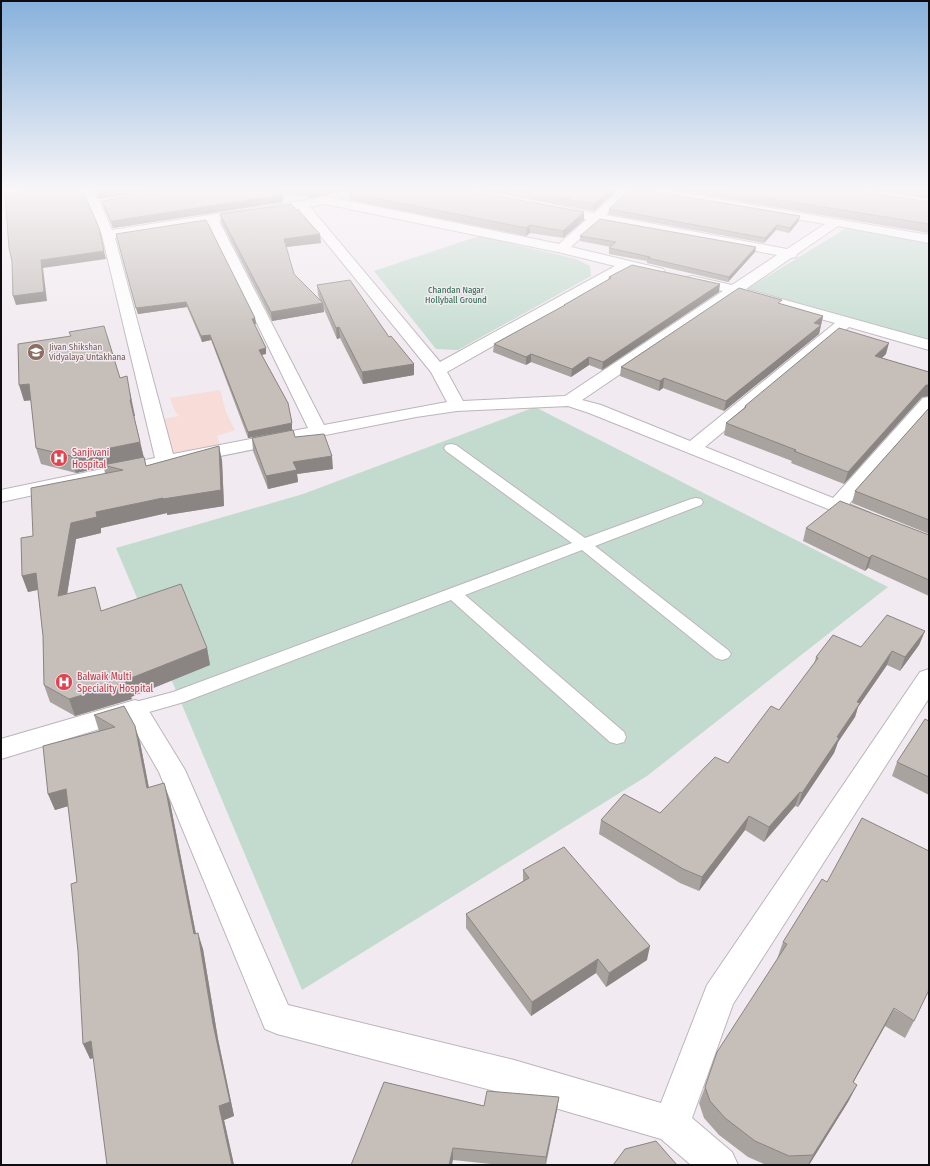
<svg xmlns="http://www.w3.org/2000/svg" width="930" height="1166" font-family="'Fira Sans Condensed',sans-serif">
<rect width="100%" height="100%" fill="#f1eaf0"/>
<path fill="#f7dcd8" d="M220,390L226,412L235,430L217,436L220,445L171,454L164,419L179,416L175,411L170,398Z"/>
<path fill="#c3dbcf" d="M848,227L929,242V341L747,289Z
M479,236L576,259L590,266L591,276L458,350L436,349L374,271Z
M535,407L888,587L647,776L302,990L116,548L303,494Z"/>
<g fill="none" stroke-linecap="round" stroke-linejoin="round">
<defs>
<path id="service" d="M451,444L456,445L585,538L691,499L696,498L701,499L703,502L701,505L595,546L728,650L731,654L728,658L722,660L716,658L582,550L465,595L624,732L626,737L624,742L617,744L610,742L451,600L184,702L135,716L128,714L126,709L128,704L173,692L572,543L446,451L444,448L446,445Z"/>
<path id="minor" d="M79,189H91L101,205L112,230L302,201L325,196L559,244L587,219L550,212L548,209L550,206L554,205L594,213L620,189H633L606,215L787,249L825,224L639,192L635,191L633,189H659L929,235V243L838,226L797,254L796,257L791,258L746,289L929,340V350L849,327L705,447L833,498L923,398L929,397V413L849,504L870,513L873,517L870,521L863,523L589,413L568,406L457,411L416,417L165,467L1,502V490L155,458L102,235L89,205ZM325,204L562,253L615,266L440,362L310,207ZM299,209L431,372L447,402L324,425L219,221ZM599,221L777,255L732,285L692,276L687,277L685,280L687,283L723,291L565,396L463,401L447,372L629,269L658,276L663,275L665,272L663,269L571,247ZM208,223L308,428L173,454L115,238ZM737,295L835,323L690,441L601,405L582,400Z
M929,669V698L733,1004L692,1118L732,1152L738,1165H691L661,1139L514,1096L277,1034L265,1029L159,772L129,720L1,759V739L135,700L144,703L185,770L288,1005L514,1060L661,1103L707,985L920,672Z"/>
</defs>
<use href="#service" stroke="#bcb5bb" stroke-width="2"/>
<use href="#minor" stroke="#bcb5bb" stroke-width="2"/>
<use href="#service" fill="#fff" fill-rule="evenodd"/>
<use href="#minor" fill="#fff" fill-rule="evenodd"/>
</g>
<path fill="#a9a39f" d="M93,189H162L99,199Z
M173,189H357L310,198L280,192L283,202L113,228L104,208L102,201Z
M471,189H618L594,211Z
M667,189H848L929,202V233Z
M860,189H929V199Z
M350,193L584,212V220L563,238L530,233L526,236L350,200Z
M609,209L799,221L789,233L776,230L764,243L608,214Z
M220,214L321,243L286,247L294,274L320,300L318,295L317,285L389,337L414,364V375L363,384L340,338L337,339L323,307L324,312L272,321L221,222Z
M116,234L255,318L256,324H254L266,354L262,355L292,430L248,438L211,340L202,342L187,307L138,314Z
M580,236L756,247L755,252L728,282L647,263V261L609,254V248L611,247L580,241Z
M609,277L719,292L602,370L589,365L571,377L531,362L526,365L493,352L494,344L564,306V305L608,280Z
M781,304L823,316L819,334L724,411L663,388L659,391L620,376L621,367Z
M886,354L881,358L929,372V396L922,397L844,484L791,463L792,461L724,435L726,423L744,408L745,406Z
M120,378L135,416H134L146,466L219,446L222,461L224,506L167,515V513L101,528V533L76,539L67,594L101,611L207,648L210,665L131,697L132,699L75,716L50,702L44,685L43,636L38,590L28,592L22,576L33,536L105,474L104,467L76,473L41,464L36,448L31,400L24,401Z
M929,408V534L852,503L855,491Z
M295,437L333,469L297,474L298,482L268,489L253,451L252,438Z
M806,528L929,535V596L868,568L865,571L803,541Z
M925,631L919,645L900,671L887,665L858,707L855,717L838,742L834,753L798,807L795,806L764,842L745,830L699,891L680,883L599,834L601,820L660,813L728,763L779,710L814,664L816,657L861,647Z
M94,715L140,742L149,788L170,802L196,934L203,949L218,1039L234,1116L224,1120L234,1165H107L94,1058L90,1059L77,882L68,806L55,810L48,794L99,731Z
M929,721V795L892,776L897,762Z
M523,870L647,960L606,987L596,973L531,1016L466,928V914L523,881Z
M783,942L914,1021L905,1038L885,1026L853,1083L857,1085L848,1102L809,1165H766L748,1157L719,1135L704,1118L699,1103L705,1087L777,959Z
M384,1082L484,1106L559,1097L557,1110L546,1165H500L453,1160Z"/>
<path fill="#8a8582" d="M116,189H162L99,199L97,192Z
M318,189H357L310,198L309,191Z
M611,189H618L594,211V204Z
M283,195V202L113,228L111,221Z
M584,212V220L563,238V231Z
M800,216L799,221L789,233L790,228Z
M530,225V233L526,236V228Z
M777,225L776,230L764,243L765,238Z
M320,234L321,243L285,247L284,239Z
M756,247L755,252L728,282L729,277Z
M104,251L106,259L43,268L47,301L16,305L13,296L41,260Z
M720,284L719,292L602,370L603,362Z
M186,302L187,307L138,314L136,308Z
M323,303L324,312L272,321L271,312Z
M823,316L819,334L724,411L726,401Z
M255,318L256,324L253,325L252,319Z
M339,327L340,338L337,339L336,328Z
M210,335L211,340L202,342L201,336Z
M889,343L886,354L872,368L875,356Z
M266,348V354L259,355V350Z
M531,354V362L526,365V357Z
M589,357V365L571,377L572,369Z
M414,364V375L363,384L362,372Z
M664,378L663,388L659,391L660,381Z
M29,384L34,400L24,401L19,385Z
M926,385H929V396L922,397L844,484L848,472Z
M130,392L135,416H134L130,400Z
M292,423V430L248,438V432Z
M140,442L144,459L103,465L104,467L76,473L71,456Z
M219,446L222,461L224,506L167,515V513L101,528V533L76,539L64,613L58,596L71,523L96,512Z
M332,456L333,469L297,474L298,482L268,489L266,476L293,462Z
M872,555L868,568L865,571L869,558Z
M36,573L41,589L28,592L22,576Z
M925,631L919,645L900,671L905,657Z
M207,648L210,665L131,697L132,699L75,716L69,699L126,680Z
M892,651L887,665L858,707L855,717L838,742L834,753L798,807L802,793L837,737L857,702Z
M135,726L140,742L152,804L147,788Z
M165,786L170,802L199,950L194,934Z
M66,789L72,805L55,810L48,794Z
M800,792L795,806L764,842L769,827Z
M749,816L745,830L699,891L702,877Z
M198,933L203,949L218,1039L234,1116L224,1120L234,1165H232L219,1106L213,1024Z
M650,946L647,960L606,987L609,973Z
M598,959L596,973L531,1016L532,1002Z
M894,1008L885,1026L844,1099L853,1082Z
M91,1041L98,1056L90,1059L83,1044Z
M857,1085L848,1102L809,1165H808L813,1155Z
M559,1097L557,1110L545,1165L546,1157Z
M453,1148V1160L452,1165H449Z"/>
<path fill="#c5beb9" stroke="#8a8582" d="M21,189H80L86,198L99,228L104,251L41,260L44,292L13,296L12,261L9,248L5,195L23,193Z
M95,189H116L97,192Z
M173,189H277L283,195L111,221L102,201Z
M300,189H318L309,191Z
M367,189H459L584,212L563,231L530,225L526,228L350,193Z
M511,189H611L594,204Z
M631,189H640L800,216L790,228L777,225L765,238L609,209Z
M712,189H848L929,202V224Z
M910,189H929V192Z
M291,204L320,234L284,239L294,274L323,303L271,312L220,214Z
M600,219L756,247L729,277L648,258L650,257L609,248L616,242L580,236Z
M206,220L255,318L252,319L266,348L259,350L288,403L292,423L248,432L210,335L201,336L186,302L136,308L116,234Z
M632,265L720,284L603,362L589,357L572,369L531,354L526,357L494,344L565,305H564L611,278L609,277Z
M350,280L389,337L391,336L414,364L362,372L339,327L336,328L317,285Z
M739,288L782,300L778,303L823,316L814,323L821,325L726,401L664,378L660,381L621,367Z
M104,326L120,378L127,376L131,400H130L140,442L71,456L36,448L29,384L19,385L18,344L71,336L69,332Z
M839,328L889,343L875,356L929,372V385H926L848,472L794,451L796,450L726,423L746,407L745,406Z
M929,408V520L855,491Z
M293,430L295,437L324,434L332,456L293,462L297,470L266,476L252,438Z
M219,446L221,490L163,499V498L96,512L97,517L71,523L58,596L95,587L101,611L181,584L207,648L126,680L127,682L69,699L44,685L43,636L36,573L22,576L21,538L33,536L31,488L123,470L103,465L144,457L146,466Z
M840,501L929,535V580L872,555L869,558L806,528Z
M887,615L925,631L905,657L892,651L857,702L860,703L837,737L839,738L802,793L800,792L769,827L749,816L702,877L683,869L601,820L624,794L660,813L715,757L728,763L771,706L779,710L818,658L816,657L833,635L861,647Z
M124,706L135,726L147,788L164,783L165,786L194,934L198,933L213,1024L230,1102L219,1106L232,1165H107L91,1041L83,1044L78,951L71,884L77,882L66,789L48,794L43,746L115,727L94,715Z
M925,719L929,721V777L897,762Z
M862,818L929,851V990L914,1021L894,1008L853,1082L857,1085L813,1155L789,1156L755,1141L725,1118L710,1101L705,1087L717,1052L787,944L783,942L822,879L827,882Z
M564,847L650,946L609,973L598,959L532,1002L466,914L529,878L523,870Z
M384,1082L484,1106L487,1091L559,1097L546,1157L453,1148L449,1165H351Z
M656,1141L677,1165H613L625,1149Z"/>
<linearGradient id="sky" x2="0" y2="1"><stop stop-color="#87b1db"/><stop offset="0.54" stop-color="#f9f6f8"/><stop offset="1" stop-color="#f9f6f8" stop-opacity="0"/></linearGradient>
<rect width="930" height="352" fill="url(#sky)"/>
<defs>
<symbol id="school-disc" viewBox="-11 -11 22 22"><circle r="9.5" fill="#8d6e63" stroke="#f1eaf0"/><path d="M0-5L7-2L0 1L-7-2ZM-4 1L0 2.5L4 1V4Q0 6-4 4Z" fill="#fff"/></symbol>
<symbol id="hospital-disc" viewBox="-11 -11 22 22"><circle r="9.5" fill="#e0444e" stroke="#f1eaf0"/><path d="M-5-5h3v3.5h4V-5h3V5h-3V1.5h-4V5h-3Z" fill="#fff"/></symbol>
</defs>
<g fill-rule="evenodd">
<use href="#school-disc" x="26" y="342" width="20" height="20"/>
<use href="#hospital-disc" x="49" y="448" width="20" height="20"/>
<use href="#hospital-disc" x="54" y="672" width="20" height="20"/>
</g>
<g text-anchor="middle" stroke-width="3" stroke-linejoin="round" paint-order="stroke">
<g font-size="9" fill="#28654b" stroke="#f1eaf0">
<text x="456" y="293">Chandan Nagar<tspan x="456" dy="10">Hollyball Ground</tspan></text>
</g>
<g font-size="9" fill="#785e54" stroke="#f1eaf0" text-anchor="start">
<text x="49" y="350">Jivan Shikshan<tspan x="49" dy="10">Vidyalaya Untakhana</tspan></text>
</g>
<g font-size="10" fill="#be3a42" stroke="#f1eaf0" text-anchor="start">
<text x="72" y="456">Sanjivani<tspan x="72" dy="12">Hospital</tspan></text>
<text x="77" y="680">Balwaik Multi<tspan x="77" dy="12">Speciality Hospital</tspan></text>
</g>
</g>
<rect width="930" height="1166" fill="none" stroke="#0e0c0e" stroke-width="4"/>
</svg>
